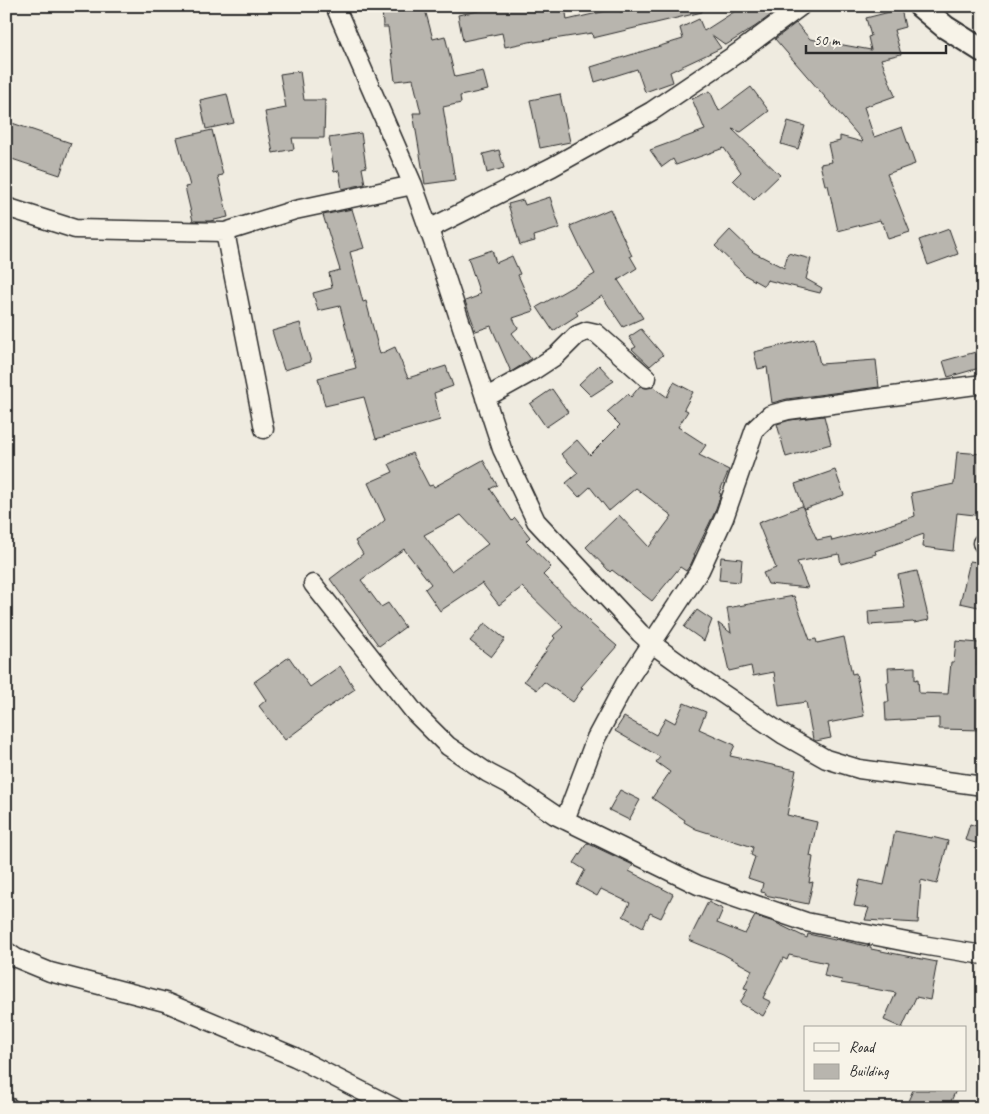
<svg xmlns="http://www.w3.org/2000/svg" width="989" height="1114" font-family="Caveat,sans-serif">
<rect width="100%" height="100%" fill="#efebe0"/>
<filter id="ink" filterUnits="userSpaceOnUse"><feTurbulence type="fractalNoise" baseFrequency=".02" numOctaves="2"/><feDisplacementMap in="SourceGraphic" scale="10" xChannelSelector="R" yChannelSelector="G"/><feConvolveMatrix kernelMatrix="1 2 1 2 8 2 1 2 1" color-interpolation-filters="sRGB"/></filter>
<g filter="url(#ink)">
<path fill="#b8b5ae" stroke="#2b2b2b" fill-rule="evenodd" d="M382,6H424L433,39L445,36L455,77L483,71L488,90L460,96L461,103L443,107L455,180L425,184L413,113H421L413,79L395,81L388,27H383Z
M503,6H565L567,20L619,8L620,12L639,6H702V12L593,38L592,33L534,42V41L505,47L502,33L463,41L458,15Z
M743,6H783L756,26L726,45L712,35L721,48L670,72L673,82L645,92L637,69L595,82L591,67L683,39L680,28L699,19L704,31Z
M901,9L905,27L894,30L901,54L881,59L895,96L864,107L874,137L902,127L915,164L887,174L910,232L888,239L883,223H881L880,220L838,231L828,185H825L820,164L832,162L828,144L840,141V136L862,142L863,141L775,39L796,23L810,39L871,50L868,37L871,36L866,18Z
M300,71L304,100H325L324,138H292L294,149L273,153L265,112L286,108L280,74Z
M751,87L769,111L741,132L732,129L780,175L754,200L733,180L741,172L724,148L676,165L673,159L662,167L650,150L705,130L692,99L710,91L719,111Z
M227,94L234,123L206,129L200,100Z
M560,94L570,142L540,148L530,100Z
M788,121L805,126L798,149L781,144Z
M12,123L71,143L60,175L6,157V137Z
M212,130L223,175L218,176L228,217L210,221H193L185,187L190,186L177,138Z
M361,133L366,167L362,168L365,184L342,189L339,171L334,172L329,138Z
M499,150L504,168L487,173L483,154Z
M550,197L560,228L534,236L535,241L520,245L508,204L523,200L525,205Z
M352,209L364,248L350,252L363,302L366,301L380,354L395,347L408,378L446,366L453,386L434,393L440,420L376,439L364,397L325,406L318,378L356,368L340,306L318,311L313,293L332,288L329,273L340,270L323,215Z
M610,209L632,256H630L637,268L618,280L643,318L623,327L602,296L576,312L578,315L553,331L537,307L595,274L579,245L570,226Z
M949,229L958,254L928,265L919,240Z
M730,230L753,252L784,268L788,253L811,259L806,279L822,288L820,293L767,280L764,286L743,274V273L715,246Z
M492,250L496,263L512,256L520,274L518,275L534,311L513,318L518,328L512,333L531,359L511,372L491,326L476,331L465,301L478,296L477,295L480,294L468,258Z
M300,323L311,362L284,370L272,331Z
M641,329L663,355L650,366L632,349L636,347L629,337Z
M814,338L820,364L876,360L879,387L787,399L772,403L767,367L758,369L754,352Z
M983,350V367L948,377L943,361Z
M599,365L614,381L591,396L579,384Z
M674,382L693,392L684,409L688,411L678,427L706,445L699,455L729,470L719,493L721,494L714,514L694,555H695L691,564L686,571L680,567L652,601L612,570L610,572L586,547L619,515L649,547L672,516L636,488L609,511L590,487L579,497L566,483L578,473L561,454L577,440L590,455L620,425L607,412L628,394L631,397L640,386L645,388L653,387L667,397Z
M552,389L568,412L546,427L530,404Z
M824,416L831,444L786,457L777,424L790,420Z
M957,452L983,454V516L957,513L953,551L923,547L924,534L875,551L876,554L841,564L839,554L797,562L808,588L768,584L763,573L776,568L758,523L802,506L817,540L831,537L832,541L880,528L915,516L911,493L954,484Z
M412,453L429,486L433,485L434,487L483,460L497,485L490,489L512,521L515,518L530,537L526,541L551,567L543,575L591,622L590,623L617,646L581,687L583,688L573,702L544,682L537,690L524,681L547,650L546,649L555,638L553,636L563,627L522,587L499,605L482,583L440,611L425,589L431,584L404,549L361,580L381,607L388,603L405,627L379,646L330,579L363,554L355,541L376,528L385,520L368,483L393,472L389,464ZM461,515L488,544L451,571L424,535Z
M835,470L844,495L804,509L795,484Z
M721,557L742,559L740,582L719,580Z
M970,561L983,563V608L960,603Z
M917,571L929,620L914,623L913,622L869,625L868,611L905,608L898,575Z
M794,596L810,640L816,639L817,643L844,637L852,674L856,673L864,716L828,723L831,738L816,741L813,739L806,702L779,706L774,672L753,676L751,666L729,671L718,623L731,633L727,608Z
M697,610L712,620L704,641L684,627Z
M485,623L505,639L491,657L470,641Z
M956,641L979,643L977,665L983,666V730L939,729V718L886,721L885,702H889L887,682H889L888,668L915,667V680L918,679L919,693L948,694L951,662H954Z
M289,657L310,687L340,666L355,689L311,719L312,720L285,740L259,706L266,700L254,682Z
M684,703L706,712L699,729L735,745L730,756L796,770L787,815L817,822L810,856L813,857L809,883L813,882L808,904L765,895L766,893L761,892L763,883L748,878L755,857L751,855L753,847L696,829L684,822L685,820L652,798L670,772L656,762L660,757L615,731L624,717L656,735L666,718L675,723Z
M620,790L640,800L629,820L609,810Z
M970,824L983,828V845L965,840Z
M895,831L932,838V837L948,841L937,884L921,880L918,923L865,920L869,908L854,906L860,880L884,885Z
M587,843L633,865L629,871L673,894L661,918L650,913L643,927L623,916L630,903L601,889L597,896L577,885L585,870L574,863Z
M708,902L723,909L717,923L745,934L755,916L774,922L807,938L808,934L835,940L836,939L871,947V949L937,962L930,1000L916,997L902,1028L884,1020L896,993L841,983L842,980L824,976L827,963L789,955L787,960L783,958L763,998L771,1002L763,1016L740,1003L748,989L744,988L752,970L723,954L689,940Z
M913,1090H956L948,1108H905Z"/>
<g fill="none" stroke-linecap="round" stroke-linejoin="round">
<defs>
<path id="minor" d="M335,6L413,185L445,275L502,449L536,521L640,633L651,643L698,677L784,735L826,759L859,769L983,786
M6,207L75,229L225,232
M429,229L552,167L652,111L739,52L801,6
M485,398L528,374L557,355L577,335L587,331L596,333L647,378
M264,429L225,232L295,210L413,185
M982,543L983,544
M313,584L415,713L448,746L488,773L509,784L555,815L698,885L806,922L922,945L983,955
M565,820L596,738L625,684L700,570L724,518L755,429L770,415L788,410L983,384
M6,951L16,958L50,972L165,1002L295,1057L395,1108
M6,1106L10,1108"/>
<path id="tertiary" d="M920,6L945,27L983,51"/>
</defs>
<use href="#minor" stroke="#2b2b2b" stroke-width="21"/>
<use href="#tertiary" stroke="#2b2b2b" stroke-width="26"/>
<use href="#minor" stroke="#f7f3e8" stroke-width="18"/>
<use href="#tertiary" stroke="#f7f3e8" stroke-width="22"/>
</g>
</g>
<rect width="989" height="1114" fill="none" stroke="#f7f3e8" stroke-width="25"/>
<rect x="12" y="12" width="964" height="1089" fill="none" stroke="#2b2b2b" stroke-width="2" filter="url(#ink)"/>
<rect x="804" y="1026" width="162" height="65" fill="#f7f3e8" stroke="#a5a39c"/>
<rect x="814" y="1043" width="25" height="8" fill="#f7f3e8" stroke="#a5a39c"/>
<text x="849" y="1052" font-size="15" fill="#2b2b2b">Road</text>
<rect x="814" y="1064" width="25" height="15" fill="#b8b5ae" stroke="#a5a39c"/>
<text x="849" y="1076" font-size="15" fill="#2b2b2b">Building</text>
<path d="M806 45v8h140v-8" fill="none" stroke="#2b2b2b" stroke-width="2.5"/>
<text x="814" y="45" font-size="15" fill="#2b2b2b" stroke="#f7f3e8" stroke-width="4" paint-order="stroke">50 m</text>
</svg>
